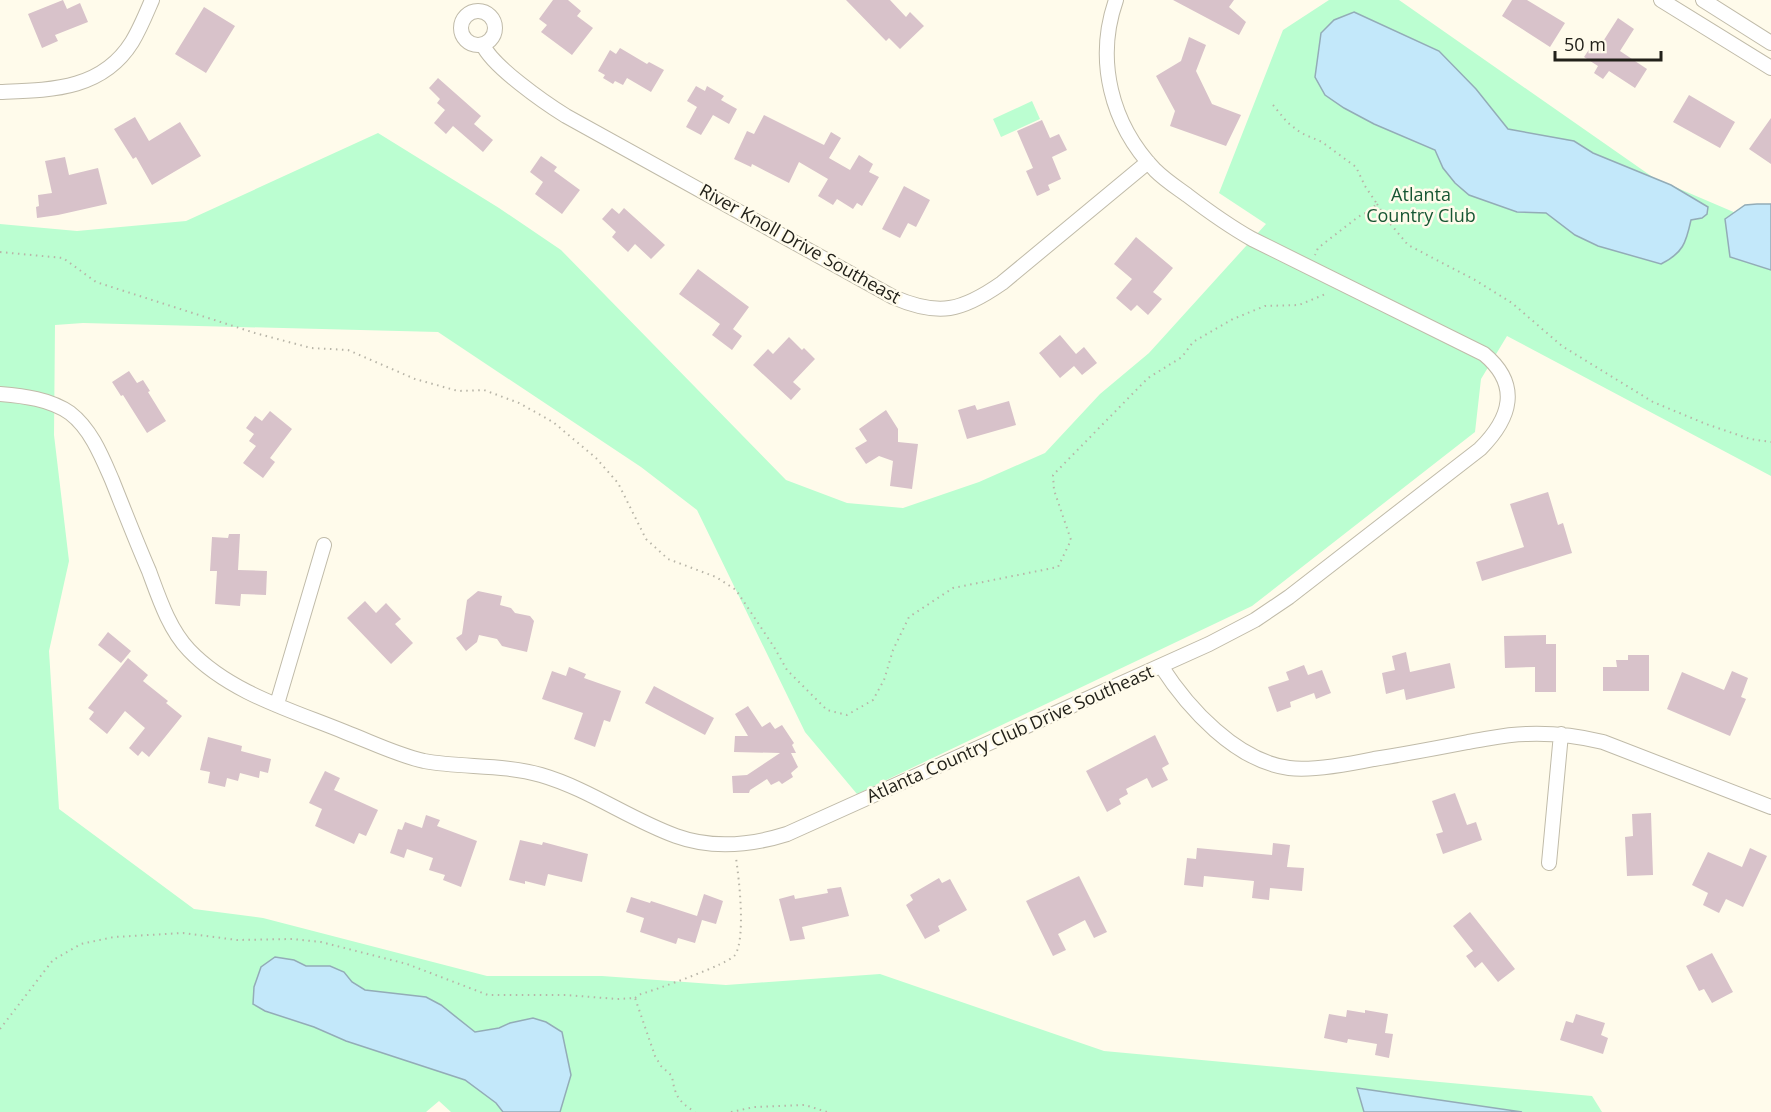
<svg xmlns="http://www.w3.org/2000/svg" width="1771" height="1112" font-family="'Open Sans',sans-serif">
<rect width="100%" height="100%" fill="#fffbeb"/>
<path fill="#bbfed1" d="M1329,0H1399L1654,178L1771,228V476L1507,336L1481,379L1475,432L1252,606L857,794L805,732L697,510L641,467L438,332L83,323L55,325L54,435L69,561L49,651L59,809L194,909L263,918L487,976H602L726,985L880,974L1104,1051L1592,1096L1602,1112H451L439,1101L426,1112H0V224L77,231L186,221L378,133L499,208L561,250L786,480L847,503L903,508L979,482L1045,453L1100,394L1149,353L1266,224L1219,193L1283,30Z
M1032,101L1040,119L1001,137L993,119Z"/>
<path fill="#c3e8fa" stroke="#93acb7" stroke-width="1.5" d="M1354,12L1439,51L1476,89L1508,129L1574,141L1593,153L1671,185L1708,207L1707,214L1702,218L1691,220C1686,243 1683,253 1661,264L1598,246L1575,235L1546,213L1517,212L1469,195L1455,183L1443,168L1435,150L1374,124L1344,108L1325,95L1315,77L1321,33L1334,20Z
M1757,204H1771V270L1730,257L1725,219L1745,205Z
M275,957L294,960L306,966H330L344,972L352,982L365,990L426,997L441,1005L475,1032L499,1028L510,1023L533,1018L546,1022L562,1032L571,1075L560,1112H503L496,1103L465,1080L346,1041L314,1027L265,1011L253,1004L254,987L261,967Z
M1357,1088L1522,1112H1364Z"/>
<path fill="#d8c2ca" d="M63,0L67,9L80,3L88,22L55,35L58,41L42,48L28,14Z
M553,0H568L581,11L577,16L593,28L572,55L541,32L547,25L539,19Z
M846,0H890L906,17L910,12L924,26L900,49L889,38L886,41Z
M1173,0H1234L1229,7L1246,22L1239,35Z
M1512,0H1527L1565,23L1550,47L1502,16Z
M204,7L235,26L206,73L175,54Z
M1618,18L1634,29L1620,51L1647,69L1635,88L1609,71L1603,79L1594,73L1598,66L1584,57L1596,39L1602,43Z
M1189,37L1206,45L1196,71L1212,104L1241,115L1226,146L1170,126L1175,111L1156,76L1181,61Z
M620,48L647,64L649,62L664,70L651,92L627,78L623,85L615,81L613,84L603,78L605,75L598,71L610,50L616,54Z
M438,78L481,116L474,124L493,140L483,152L453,126L446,134L434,123L445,110L437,103L440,99L429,88Z
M696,86L705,91L707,86L724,96L721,100L737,109L729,124L713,115L701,135L686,127L697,107L687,101Z
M1689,95L1735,122L1720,148L1673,122Z
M764,115L824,145L831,132L841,138L829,158L850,170L859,155L873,164L869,172L879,177L862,206L857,203L853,209L837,199L833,205L818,196L828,179L799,162L789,183L752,164L751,167L734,159L747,131L754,134Z
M135,117L149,141L180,122L201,156L152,185L136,157L133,159L114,129Z
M1771,118V164L1749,149Z
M1042,120L1050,138L1059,134L1067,150L1052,157L1061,179L1048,185L1050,190L1037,196L1026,171L1033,168L1017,131Z
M541,156L557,167L554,171L580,190L562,214L535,194L543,182L530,172Z
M65,157L69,175L98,168L107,204L58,215L37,218L36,207L39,206L38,195L52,193L45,161Z
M904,186L930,200L916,227L908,223L900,238L882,229Z
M612,208L619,214L624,208L665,245L651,259L635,244L628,252L612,237L616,232L602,219Z
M1136,237L1173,268L1153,292L1162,299L1148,315L1137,305L1131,311L1116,298L1132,279L1114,264Z
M698,269L749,307L733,329L742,336L732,350L712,335L720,324L679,294Z
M1060,335L1076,354L1084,347L1097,363L1082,375L1074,366L1060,378L1039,353Z
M789,337L802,350L804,348L815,359L793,382L801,389L791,400L753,365L768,349L773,354Z
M129,371L137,383L143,380L150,391L148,392L166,421L147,433L123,395L121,396L112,382Z
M1009,401L1016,425L967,439L958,410L975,405L977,410Z
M886,410L898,429V442L918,444L912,489L890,486L893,461L879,456L866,464L855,448L867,441L859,429Z
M270,411L292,429L270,458L275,462L263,478L243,463L256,446L249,441L254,434L246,428L255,416L262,421Z
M1548,492L1558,525L1563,523L1572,553L1482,581L1476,562L1524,547L1510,504Z
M229,534H240L238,570L267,571L266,595L241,594L240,606L215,604L217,571H210L212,537L228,538Z
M478,591L502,596L500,605L511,608L515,613L530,616L534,621L527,652L502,646L497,639L479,635L477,642L466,651L456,638L462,634L467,600Z
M365,601L376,613L386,603L401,619L395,624L413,643L391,664L347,618Z
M108,632L131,651L121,663L98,645Z
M1546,635V644H1556V692H1535V667L1505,668L1504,636Z
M1406,652L1410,672L1450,663L1455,688L1406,700L1404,689L1386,694L1382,673L1395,670L1392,656Z
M1628,655H1649V691H1603V667H1617L1616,660H1628Z
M128,658L148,675L143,681L168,701L166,703L182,716L149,757L142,751L138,756L129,748L145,728L125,711L107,734L89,719L94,712L88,708Z
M1304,665L1308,675L1322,670L1331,693L1316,699L1314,693L1290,702L1291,707L1277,712L1268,687L1289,680L1286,672Z
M569,667L586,674L584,678L621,691L610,722L604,720L595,747L574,739L583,713L542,699L552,671L566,676Z
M1732,671L1748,678L1741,697L1746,699L1730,736L1667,709L1682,672L1724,690Z
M654,686L714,718L705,735L645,703Z
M748,706L762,727L770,722L775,729L782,725L794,743L792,745L796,753H791L798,767L791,773L793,777L782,784L779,781L771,785L767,779L750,790L749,793H733L732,776L747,775L780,753L734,752L735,736H748L735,714Z
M1155,735L1169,764L1162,768L1168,780L1152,788L1147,778L1126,789L1128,794L1119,799L1121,804L1107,812L1086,771Z
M208,737L242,746L241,751L271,759L268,773L260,771L259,778L240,773L238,781L227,778L225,787L208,783L210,772L200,770Z
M325,771L340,778L334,790L378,810L366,836L359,833L354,844L315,826L322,809L309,803Z
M1455,793L1467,825L1476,822L1482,840L1443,854L1436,834L1443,832L1432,801Z
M1651,813L1653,875L1627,876L1625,837L1633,836L1632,814Z
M426,815L440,820L437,826L477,841L461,887L443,880L445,875L429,870L433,858L407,849L404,858L390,853L398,829L402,830L405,822L422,828Z
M520,840L542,845L543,842L588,854L582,882L548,874L545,886L525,881V884L509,880Z
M1273,843L1290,845L1287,867L1304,868L1302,891L1270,888L1269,900L1252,898L1254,881L1204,876L1203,887L1184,885L1187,858L1196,859L1197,848L1272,855Z
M1750,848L1767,856L1743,907L1726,899L1719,913L1703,905L1708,893L1692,885L1708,852L1742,867Z
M1079,876L1107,932L1094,938L1085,920L1058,934L1066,950L1053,956L1026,901Z
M939,878L942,883L950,879L967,910L938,926L940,931L925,939L906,905L913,900L910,895Z
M841,887L849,916L802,927L805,939L790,941L779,899L794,895L795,899L828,893L827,889Z
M704,894L723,901L716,924L702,920L695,943L678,938L676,944L640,932L644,918L626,912L631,897L650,903L651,901L697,916Z
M1470,912L1515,969L1498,982L1482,962L1475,968L1466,956L1473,951L1453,926Z
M1712,953L1733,992L1712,1003L1704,989L1699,991L1686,966Z
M1347,1010L1365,1013V1010L1388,1014L1385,1033L1393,1034L1389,1058L1375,1055L1377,1044L1348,1039L1347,1043L1324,1038L1329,1014L1346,1017Z
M1576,1014L1605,1023L1601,1035L1608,1038L1603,1054L1560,1040L1566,1021L1573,1023Z"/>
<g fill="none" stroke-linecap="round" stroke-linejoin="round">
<defs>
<path id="minor" d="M1661,0L1771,68
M1703,0L1771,43
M461 28a17 17 0 1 1 34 0a17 17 0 1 1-34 0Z
M483,45C492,66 545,103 566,116L893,297C939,317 962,311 1002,283L1148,162
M0,92C51,90 102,90 132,42C140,29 146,14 152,0
M0,394C24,396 50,399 70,413C91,429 102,457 112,480C124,510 136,541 149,571C159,598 169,629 189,650C230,693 291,710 345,732C371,742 397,755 424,761C463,768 503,764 541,775C589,789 629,819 676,836C712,849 752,845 787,834L1209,644L1255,620L1289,597L1480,449C1511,418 1521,385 1484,354L1252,239C1229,226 1208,211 1187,195C1176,187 1165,180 1155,170C1111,124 1095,60 1116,0
M1161,666C1188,708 1236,761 1289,768C1313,771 1350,764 1374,759C1406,754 1437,748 1468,742C1488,739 1507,734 1527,734C1553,733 1578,736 1603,742L1771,807
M277,704L324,545
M1549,863L1561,734"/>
</defs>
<use href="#minor" stroke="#c0bba9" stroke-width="16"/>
<path stroke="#b8b5a8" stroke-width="2" stroke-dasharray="1.5 4.5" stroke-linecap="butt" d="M1273,105L1287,122L1301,133L1322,142L1356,167L1365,186L1377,204L1369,211L1358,217L1318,248L1315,255
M1377,204L1388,221L1408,245L1475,280L1512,303L1562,346L1653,402L1706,424L1750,439L1771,442
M0,252L63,258L96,282L255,333L311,348L348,350L415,379L458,391L484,390L519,403L553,422L596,458L618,483L646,539L668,559L716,577L736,590L774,647L787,670L827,710L847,715L873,700L884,680L893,650L909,617L953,588L1058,567L1071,540L1054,490L1053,475L1148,378L1182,357L1193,342L1233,319L1265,306L1299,305L1328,293
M635,998L641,994C655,990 729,964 735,955C746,938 739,879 736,858
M0,1029L53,960L81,944L114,937L183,933L237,940L292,939L321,942L407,964L488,995H566L617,999L635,998L655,1056L661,1066L672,1076C675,1096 678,1101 695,1112
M731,1112L754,1107L805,1105L827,1112"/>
<use href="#minor" stroke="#fff" stroke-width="14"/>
</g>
<g text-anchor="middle" stroke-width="5" stroke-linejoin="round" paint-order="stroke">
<g font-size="18" fill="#175633" stroke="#fffbeb">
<text x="1421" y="201">Atlanta<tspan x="1421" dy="21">Country Club</tspan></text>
</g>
<g font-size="18" fill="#22211a" stroke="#fffbeb">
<text transform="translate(800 244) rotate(29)" y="6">River Knoll Drive Southeast</text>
<text transform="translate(1010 734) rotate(-24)" y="6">Atlanta Country Club Drive Southeast</text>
</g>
</g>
<path d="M1555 51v9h106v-9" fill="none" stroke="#22211a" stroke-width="3"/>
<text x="1564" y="51" font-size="18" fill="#22211a" stroke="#fffbeb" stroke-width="4.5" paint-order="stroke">50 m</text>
</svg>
